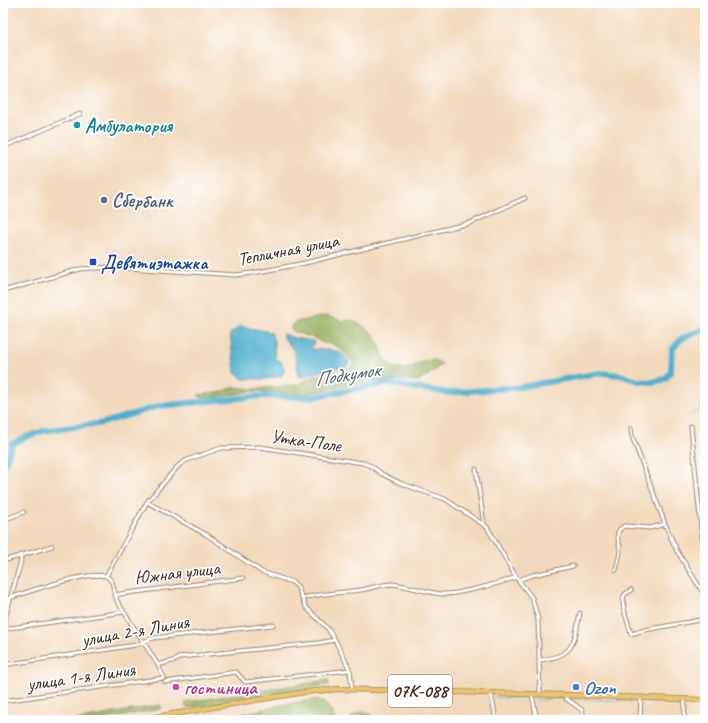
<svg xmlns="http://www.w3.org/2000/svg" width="708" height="723" font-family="Caveat,sans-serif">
<rect width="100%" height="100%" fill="#fff"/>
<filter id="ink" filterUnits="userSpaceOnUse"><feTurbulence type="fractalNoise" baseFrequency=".025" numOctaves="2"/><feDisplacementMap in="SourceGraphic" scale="8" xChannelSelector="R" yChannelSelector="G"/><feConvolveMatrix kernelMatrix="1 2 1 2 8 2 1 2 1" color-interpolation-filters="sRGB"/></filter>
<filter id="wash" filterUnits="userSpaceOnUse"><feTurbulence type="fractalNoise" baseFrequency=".012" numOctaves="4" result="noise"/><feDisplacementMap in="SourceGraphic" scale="16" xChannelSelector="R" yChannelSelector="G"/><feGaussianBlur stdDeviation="0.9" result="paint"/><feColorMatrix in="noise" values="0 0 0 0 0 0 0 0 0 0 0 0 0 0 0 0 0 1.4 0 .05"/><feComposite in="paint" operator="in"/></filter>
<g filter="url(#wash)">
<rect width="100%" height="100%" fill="#f3d9bc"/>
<path fill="#96b061" stroke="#686d40" d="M325,316L334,318L342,321L351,320C357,322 371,331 374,335C380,344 383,362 393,367C412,376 425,350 442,364L430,374L417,381L371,380L306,394L256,391L212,397L203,398L198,395L222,392L235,387L254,389L296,385C301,384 305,380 310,378C315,377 321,375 326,374C336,373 349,375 353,363L341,349L333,344L323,343L314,338L295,332L291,329L292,325L296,322Z
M328,680L329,684L328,685L188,708L186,707L185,704L188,702Z
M317,699C326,702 332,711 335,720H273L271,714L264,712L257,715L256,717L259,720H216L281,705Z
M160,705L162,707L161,709L101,720H75Z
M364,711L372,715L373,720H349L353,715Z"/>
<path fill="#4eafcd" stroke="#446c76" d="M240,326L271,332L274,341L275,359L281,361L285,370L281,376L264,379H243L235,373L230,334Z
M284,334L294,338L313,341L314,343L311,347L312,349C327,350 340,347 349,362L348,365L345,368L326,370L301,377L299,376L294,351L282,335Z"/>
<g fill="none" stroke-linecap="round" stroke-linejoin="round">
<path stroke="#4eafcd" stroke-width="1" d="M689,415L699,411L705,400
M495,697L531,698
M535,698C541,702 542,701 548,699C552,698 558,698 562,698
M569,699L637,701
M643,702H661
M674,702L681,703
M687,703L705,704"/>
<path stroke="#4eafcd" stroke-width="6" d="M3,465L6,461L12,444L26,437L43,431L103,423L159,406L260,396L312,397L386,383L448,393L520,387L600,373L620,375L638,381L653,382L665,379L671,371L672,350L681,339L705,328"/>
</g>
</g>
<g filter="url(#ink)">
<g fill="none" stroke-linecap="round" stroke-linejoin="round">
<defs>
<path id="minor" d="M3,4L5,3
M3,147L80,114
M3,291L80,269L113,267L236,275L253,273L305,263L470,223L525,198
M691,426L705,568
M631,428L632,436L665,524L677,551L705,596
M476,469L484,525
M147,502L207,535L262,572L292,582L297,586L306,607L328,629L335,640L350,670L352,689
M3,520L24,512
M3,561L52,546
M616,570C617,563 620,557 620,550C620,541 615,539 619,530L624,526L650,528L665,524
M106,576L147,502L179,465L187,460L221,448L260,447L363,463L371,466L382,474L400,483L445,499L487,527L516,577L532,598L538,619L540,694
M518,580L533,575L573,566
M631,590C629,592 627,593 625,594C619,602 629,624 631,634L645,630L705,619
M115,596L120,594L243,578
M302,598C323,593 345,593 366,589C375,587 383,584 393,584C409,586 425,592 441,594C456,595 502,583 516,577
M3,600C26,593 84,571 106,576
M3,625L21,561L20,555
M3,629L124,612
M540,660C575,656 574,643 580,613
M3,665L136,645L153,638L273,625
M158,665L176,660L180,657L318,643L335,640
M165,682L236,672L245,682L350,670
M491,693L496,720
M532,695L537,720
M566,695V699L568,700L582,710L585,720
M3,701L164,678L158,665L117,601L112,582L109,578L106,576
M640,720L641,697
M684,720L685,699"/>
<path id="primary" d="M137,720L305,692L338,689L566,695L705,700"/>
</defs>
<use href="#minor" stroke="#97826d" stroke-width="5"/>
<use href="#primary" stroke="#97826d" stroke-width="6"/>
<use href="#minor" stroke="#fff" stroke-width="3"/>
<use href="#primary" stroke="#edc569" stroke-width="4.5"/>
</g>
</g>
<circle fill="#0f9aa8" stroke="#fff" stroke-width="1.5" cx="77" cy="125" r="4"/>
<circle fill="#5c6f8a" stroke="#fff" stroke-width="1.5" cx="104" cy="200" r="4"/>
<rect fill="#1a4fb4" stroke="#fff" stroke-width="1.5" x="89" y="258" width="8" height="8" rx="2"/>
<circle fill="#d1479c" stroke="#fff" stroke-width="1.5" cx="176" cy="687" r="4"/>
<circle fill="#3f7fe0" stroke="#fff" stroke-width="1.5" cx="576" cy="687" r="4"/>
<g text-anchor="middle" stroke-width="3.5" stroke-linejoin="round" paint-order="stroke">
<rect fill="#fff" stroke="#766a62" stroke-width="1" x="388" y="675" width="64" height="32" rx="3"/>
<g font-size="18" font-weight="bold" fill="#3b2a1e">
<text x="420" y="697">07К-088</text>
</g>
<g font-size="19" font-weight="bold" fill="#0d838f" stroke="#fff" text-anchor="start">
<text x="85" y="132">Амбулатория</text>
</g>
<g font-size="19" font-weight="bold" fill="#4e5e75" stroke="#fff" text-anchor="start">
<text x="112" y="207">Сбербанк</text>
</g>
<g font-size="19" fill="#3b2a1e" stroke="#fff">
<text transform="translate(288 249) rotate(-11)" y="7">Тепличная улица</text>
<text transform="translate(306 440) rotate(8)" y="7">Утка-Поле</text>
<text transform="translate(177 572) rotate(-7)" y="7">Южная улица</text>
<text transform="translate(135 630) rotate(-10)" y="7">улица 2-я Линия</text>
<text transform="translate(81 676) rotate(-8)" y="7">улица 1-я Линия</text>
</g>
<g font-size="19" font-weight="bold" fill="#164399" stroke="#fff" text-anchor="start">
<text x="101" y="269">Девятиэтажка</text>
</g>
<g font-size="19" font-weight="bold" fill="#b23c85" stroke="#fff" text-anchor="start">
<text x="184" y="694">гостиница</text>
</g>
<g font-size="19" font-weight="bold" fill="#366cbe" stroke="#fff" text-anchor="start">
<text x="584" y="694">Ozon</text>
</g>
<g font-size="20" font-style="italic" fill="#435f64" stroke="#fff">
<text transform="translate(347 374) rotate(-9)" y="7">Подкумок</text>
</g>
</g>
<rect width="708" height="723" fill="none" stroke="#fff" stroke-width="16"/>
</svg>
